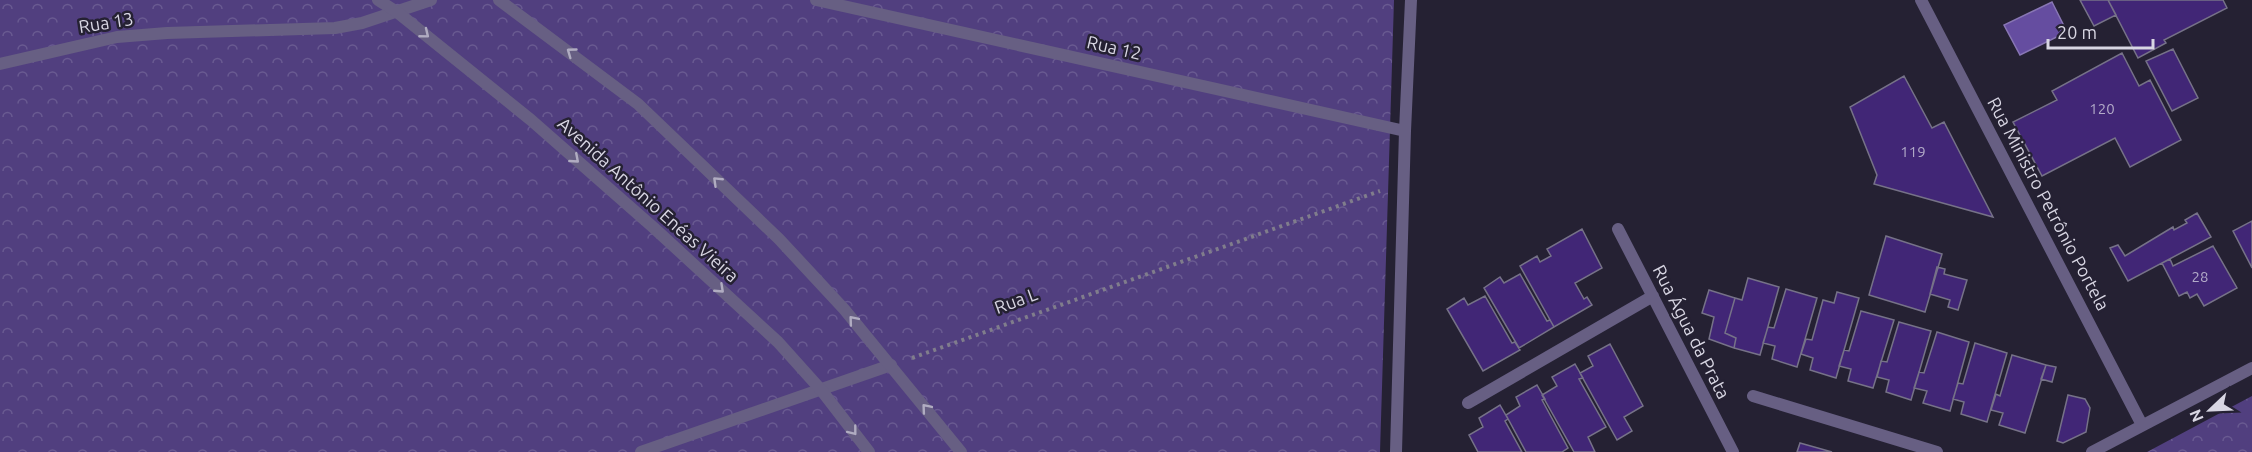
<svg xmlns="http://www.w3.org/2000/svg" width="2252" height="452" font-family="Ubuntu,sans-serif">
<defs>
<pattern id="forest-crowns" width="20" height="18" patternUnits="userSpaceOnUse" patternTransform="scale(1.5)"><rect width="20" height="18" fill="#513f7f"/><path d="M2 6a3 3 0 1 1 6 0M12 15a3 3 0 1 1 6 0" fill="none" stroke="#695a91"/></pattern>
</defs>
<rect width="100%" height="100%" fill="#252133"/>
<path fill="url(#forest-crowns)" d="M0,0H1394L1380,452H0Z
M2252,396V452H2147Z"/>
<path fill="#654da0" stroke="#8876b4" stroke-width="1.5" d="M2052,2L2067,32L2020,55L2004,25Z"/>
<path fill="#412676" stroke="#767288" stroke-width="1.5" d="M2080,0H2108L2116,15L2094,26Z
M2108,0H2223L2227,8L2164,40L2166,43L2138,58Z
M2173,49L2198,98L2172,111L2146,61Z
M2122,53L2139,86L2150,80L2181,140L2130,167L2115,138L2042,176L2013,122L2057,100L2052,91Z
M1904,76L1932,128L1944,122L1993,217L1874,184L1877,175L1850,107Z
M2197,213L2211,237L2128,281L2110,248L2118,245L2125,256L2173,227L2174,230L2187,223L2185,220Z
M2252,221V268L2233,231Z
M1582,229L1602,268L1575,283L1584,299L1587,297L1592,305L1554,327L1520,266L1537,256L1540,262L1551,256L1547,249Z
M1886,236L1942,254L1925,312L1869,295Z
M2213,246L2237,288L2204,306L2197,294L2190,298L2187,292L2179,296L2162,263L2170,259L2173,266Z
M1937,267L1945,269L1944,274L1967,280L1958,310L1948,307L1950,300L1930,294Z
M1520,274L1547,321L1550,320L1554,327L1519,348L1484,288L1500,277L1504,283Z
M1748,278L1779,287L1760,355L1734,348L1736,338L1725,333L1735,298L1742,300Z
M1786,289L1817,298L1797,367L1772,359L1775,346L1763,343L1768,327L1774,328Z
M1709,290L1735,298L1725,333L1736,338L1734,348L1709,339L1714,317L1702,313Z
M1837,292L1859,298L1836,378L1810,370L1813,358L1801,354L1806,339L1812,340L1823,300L1834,303Z
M1485,296L1512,343L1515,342L1520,350L1483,371L1447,309L1464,298L1468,305Z
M1861,311L1894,320L1873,388L1848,381L1851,369L1839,366L1844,350L1849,351Z
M1899,322L1931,331L1911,400L1886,392L1889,380L1877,377L1881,361L1887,362Z
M1937,332L1969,342L1950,411L1923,403L1927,391L1914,388L1919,372L1924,373Z
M1975,343L2007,353L1987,422L1961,414L1964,402L1953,399L1958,383L1963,384Z
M1610,344L1643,406L1624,417L1632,431L1617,440L1580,373L1593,366L1588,356Z
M2012,355L2046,365L2025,433L1999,425L2003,413L1991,410L1996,394L2000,396Z
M1575,364L1583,378L1579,379L1606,427L1588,437L1595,452H1574L1542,395L1557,386L1552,377Z
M2046,365L2056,367L2052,382L2041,379Z
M1537,385L1545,399L1542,400L1568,448L1562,452H1526L1506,415L1520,406L1516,397Z
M2068,395L2085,399L2090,408L2086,432L2063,443L2057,441Z
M1500,405L1508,419L1505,421L1522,452H1478L1469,435L1483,427L1479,418Z
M1800,443L1832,452H1797Z"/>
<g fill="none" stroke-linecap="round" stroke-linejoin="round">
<path stroke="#807d8c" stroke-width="4" stroke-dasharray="3 4.5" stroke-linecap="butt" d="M912,358L1380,191"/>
<path stroke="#675f83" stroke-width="12" d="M816,0L1405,131
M1921,0L2142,425
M0,64L117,37L167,33L335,28L362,23L431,0
M1618,229L1733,452
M1753,396L1937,452
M1468,403L1653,296
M641,452L891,365
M1396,452L1405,131L1411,0
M2092,452L2252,368"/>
<path stroke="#675f83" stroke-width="12" d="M378,0L397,12L531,120L654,228L778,342L822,391L869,452
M499,0L638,104L779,239L844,309L961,452"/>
</g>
<defs><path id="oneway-chevron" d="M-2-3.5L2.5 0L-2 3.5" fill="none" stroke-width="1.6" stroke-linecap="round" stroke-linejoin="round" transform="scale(1.5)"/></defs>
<g stroke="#b0acc1">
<use href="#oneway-chevron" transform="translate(425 34) rotate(39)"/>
<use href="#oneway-chevron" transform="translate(571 52) rotate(-144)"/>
<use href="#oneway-chevron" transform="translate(575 159) rotate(41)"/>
<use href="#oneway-chevron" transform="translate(717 181) rotate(-136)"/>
<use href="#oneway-chevron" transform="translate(720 289) rotate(43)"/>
<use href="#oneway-chevron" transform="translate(853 320) rotate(-130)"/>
<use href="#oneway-chevron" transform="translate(926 408) rotate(-130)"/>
<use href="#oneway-chevron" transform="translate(853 431) rotate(52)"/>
</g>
<g text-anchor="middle" stroke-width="5" stroke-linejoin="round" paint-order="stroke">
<g font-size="15" fill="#b2aac8">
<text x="2102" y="114">120</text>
<text x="1913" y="157">119</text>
<text x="2200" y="282">28</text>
</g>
<g font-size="18" fill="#d8d6e3" stroke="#252133">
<text transform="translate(106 23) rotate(-9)" y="6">Rua 13</text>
<text transform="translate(1114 48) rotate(13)" y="6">Rua 12</text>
<text transform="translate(648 200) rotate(42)" y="6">Avenida Antônio Enéas Vieira</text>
<text transform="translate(2048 204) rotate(62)" y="6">Rua Ministro Petrônio Portela</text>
<text transform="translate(1016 301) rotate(-20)" y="6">Rua L</text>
<text transform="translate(1691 332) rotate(63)" y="6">Rua Água da Prata</text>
</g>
</g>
<g transform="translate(2210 410) rotate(247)" stroke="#252133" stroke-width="4.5" paint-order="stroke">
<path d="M0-4.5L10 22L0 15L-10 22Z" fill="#d8d6e3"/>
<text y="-9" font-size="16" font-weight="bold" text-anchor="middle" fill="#d8d6e3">N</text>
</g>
<path d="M2048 39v9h105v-9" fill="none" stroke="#d8d6e3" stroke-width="3"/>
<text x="2057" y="39" font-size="18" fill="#d8d6e3" stroke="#252133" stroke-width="4.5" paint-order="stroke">20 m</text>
</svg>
